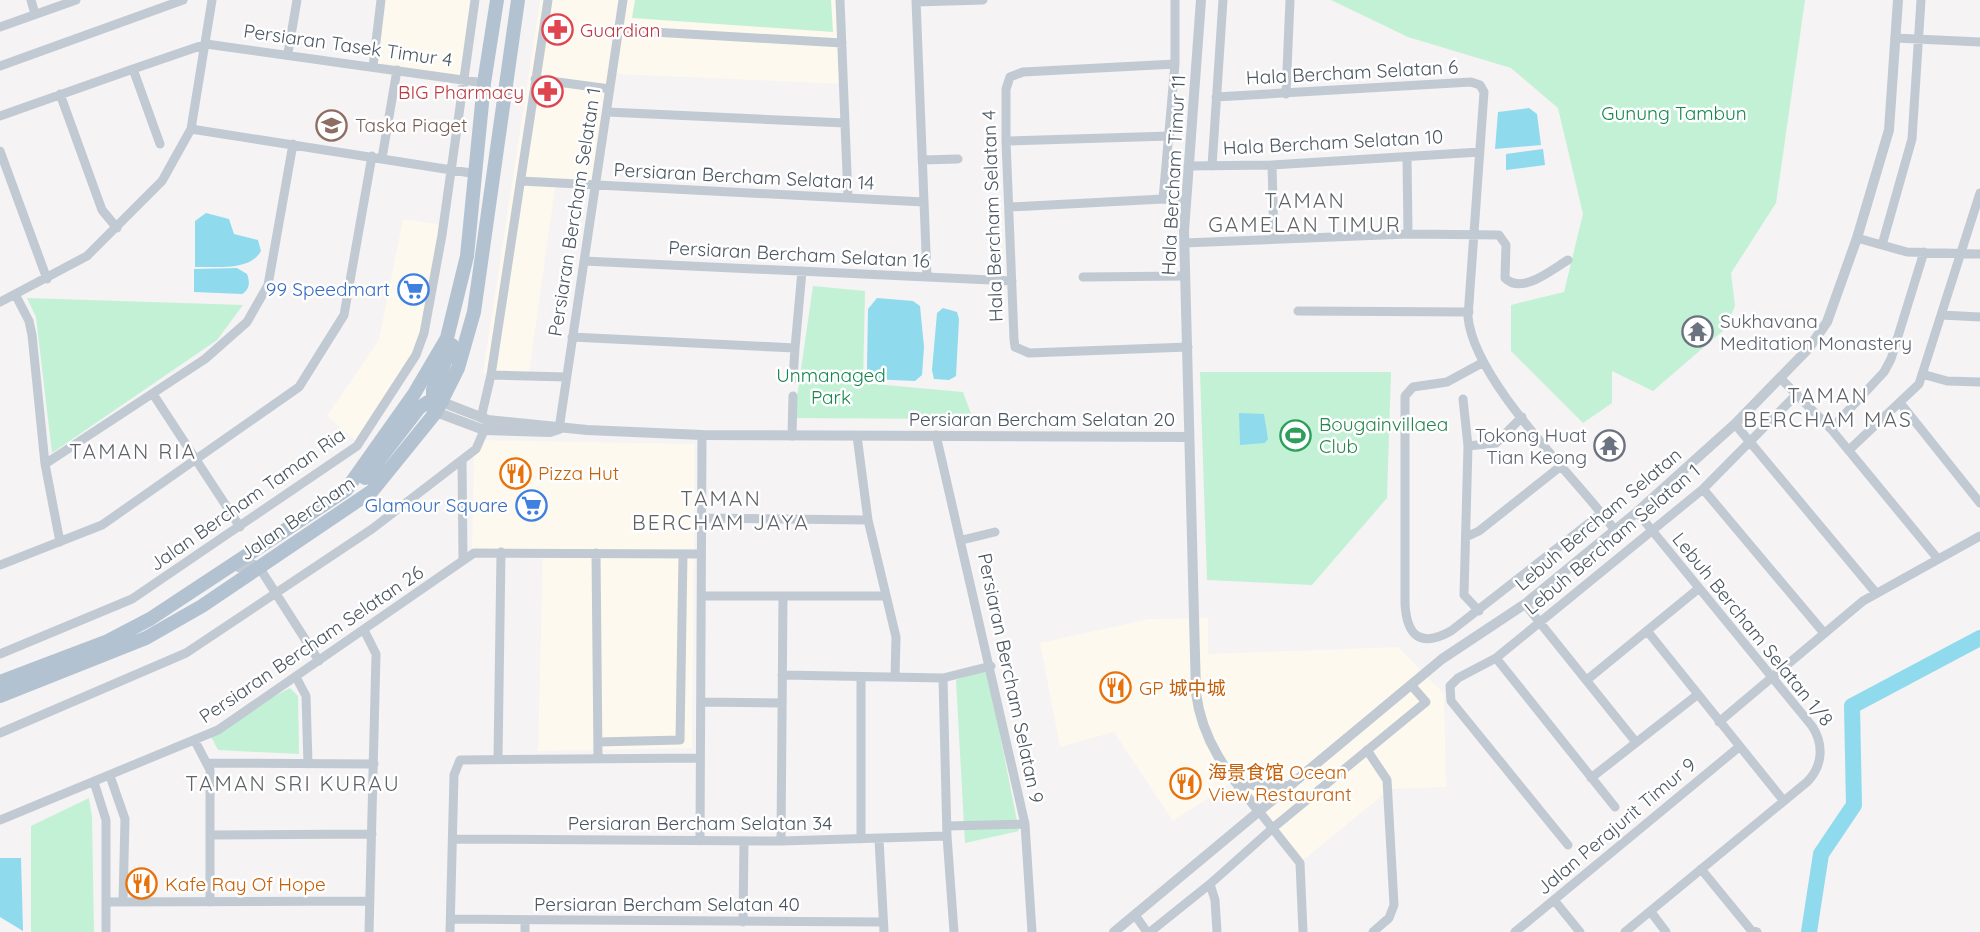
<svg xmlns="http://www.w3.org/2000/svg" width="1980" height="932" font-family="Quicksand,'Noto Sans SC',sans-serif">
<rect width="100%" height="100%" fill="#f5f3f3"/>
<path fill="#fdf9ef" d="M383,0H480L468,77L373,62Z
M540,0H842L846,84L615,74L592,185L556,181L529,373H483Z
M403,219L443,225L416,355L359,444L327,416L379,340Z
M474,440L695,444L692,748L538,751L543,553L472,551Z
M1208,618V654L1398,647L1444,694L1446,787L1390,789L1302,861L1231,783L1173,821L1114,732L1060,747L1040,643L1149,619Z"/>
<path fill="#c3f1d5" d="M635,0H831L833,32L632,18Z
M1331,0H1805L1776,203L1731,273L1735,306L1725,329L1653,391L1612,371V403L1583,423L1511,351V305L1564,292L1583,214L1558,108L1511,68L1408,37Z
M813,286L865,291L863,383L963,392L973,419L794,418Z
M27,298L243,305L217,340L52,453L36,317Z
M1200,372H1391L1387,498L1312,585L1207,580Z
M987,669L1019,831L965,843L956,680Z
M290,688L298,696L299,754L218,750L208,731Z
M89,798L92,817L94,932H31V826Z"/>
<path fill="#90daee" d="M1529,108L1537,114L1541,145L1495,149L1498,112Z
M1543,149L1545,165L1506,170V154Z
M206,213L229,219L234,234L258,240L261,251C249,272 216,266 195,267V221Z
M237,268L247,274C250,282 250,289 242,294L194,292V269Z
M877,298L913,301L920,306L924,347L922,375L915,381L871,379L867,369L868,309Z
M943,308L957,312L959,319L956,376L949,380L934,379L932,370L937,313Z
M1239,413L1264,414L1268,439L1265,443L1240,445Z
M0,858H21L23,931L0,917Z"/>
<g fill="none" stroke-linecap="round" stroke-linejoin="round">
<path stroke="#90daee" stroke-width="16" d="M1809,932L1821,854L1854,805L1852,706L1980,638"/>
<path stroke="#c1cad2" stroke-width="9" d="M31,0L35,14
M840,0L848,198
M916,0L927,277
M916,2L983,0
M0,27L76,0
M619,30L842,43
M1895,38L1980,42
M288,53L297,0
M1175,64L1023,72L1010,77L1006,89V141L1014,339L1015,347L1029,353L1188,347
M0,66L183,0
M373,67L381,0
M133,69L206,44L484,83
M535,79L610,89
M60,94L102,210L117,228
M1286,94L1290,0
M1216,97L1471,82L1480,85L1484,92L1468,317C1474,381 1574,476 1614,529
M607,112L845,123
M0,116L133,69L160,144
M191,129L477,174
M1006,141L1170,136
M0,151L47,279
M1407,157L1408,234
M382,158L397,70
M922,160L958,159
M1272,165L1274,238
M1188,166L1272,165L1480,152
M1212,166L1223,0
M521,181L924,202
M1163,199L1186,201
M1010,207L1163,199L1175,64V0
M1857,238L1907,252L1980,254
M1184,243L1408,234L1499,235L1506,245L1505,278C1522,295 1551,270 1568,260
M1882,245L1912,139L1921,0
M584,261L1012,281
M1083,277L1185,276
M15,294L29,321L32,335L45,464L60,542
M0,302L87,256L162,181L191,129L212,0
M1298,311L1469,312
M1941,315L1980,317
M572,337L795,348L802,271
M1482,363L1447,382L1413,387L1405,396V604C1407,638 1422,647 1451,631L1602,513
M1922,374L1947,381L1980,382
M491,375L566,377
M1780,378L1831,429L1938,559
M793,379L795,348
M153,394L240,527
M1463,399L1468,446L1464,595L1479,611
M1901,404L1980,503
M481,418L491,375L548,0
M1735,424L1876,593
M559,429L623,0
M1831,429L1884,372L1891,359L1924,252
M936,435L1025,824L1032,932
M792,436L793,396
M857,436L868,520L896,637L895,677
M1468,446L1496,443L1522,417
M1849,450L1919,384L1980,193
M462,460L463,559
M45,464L205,359L247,322L268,285L293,144
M1703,489L1824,633
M702,518L868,520
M1466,537L1479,531L1561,466
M962,540L995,532
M596,553L598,758
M0,565L102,525L299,387L344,315L372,156
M239,568L249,562L259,567L319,661
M702,596H886
M1525,604L1635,741
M364,630L376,654L369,932
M1648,632L1783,800
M0,654L132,599L357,446L416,355L424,333L442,235L475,0
M1496,658L1615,807
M782,675L943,678L991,666
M296,677L306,696L308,764
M943,678L947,836L954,932
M1588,679L1698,589
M701,702L782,703
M1719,722L1863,601L1980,536
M0,733L186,653L372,529L476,449L486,426
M195,741L210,770V902
M598,742L680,740L683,554
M1367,750L1387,780L1394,905L1389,918L1373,932
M498,758L501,552
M208,763L374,764
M110,776L125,819L123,902
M1591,778L1697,695
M94,782L106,820V932
M1258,810L1300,863L1303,932
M0,820L218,730L474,553L701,554
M947,826L1025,824
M210,835L372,834
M454,839L781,841L947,836
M861,839V677
M879,839L884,932
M700,841L702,435
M781,841L783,596
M1568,845L1451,701L1450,686L1458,678L1496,658L1703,489L1797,394
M1701,869L1751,930L1757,932
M1210,884L1274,827L1426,702L1411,685
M1554,900L1580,932
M106,902L370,901
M1651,912L1666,932
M1135,915L1147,932
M451,919L883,922
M743,922L744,841
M450,932L454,775L460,760L700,758
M525,932V920
M1150,932L1210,884L1215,900L1217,932
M1515,932L1739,747
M1625,932L1807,782C1823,766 1824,744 1812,726L1637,512"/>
<path stroke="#c1cad2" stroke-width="10" d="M1201,0L1184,231L1196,693C1202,741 1228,774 1258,810
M442,402L488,420L587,430L702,435L1189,437
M436,412L484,430L550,432L559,429
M1234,779L1257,786H1286
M1114,932L1442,659L1525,604L1637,512L1735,424L1809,348L1827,322L1857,238L1889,130L1898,0"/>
<path stroke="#b3c2d1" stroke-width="14" d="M433,408V390L452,345
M365,478L419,408L428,402H442
M0,682L108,641L150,619L346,490L414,394L447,338L467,256L484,83L497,0
M0,696L146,638L202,606L372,491L436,412L458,368L474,312L518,0"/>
</g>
<defs>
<symbol id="pharmacy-ring" viewBox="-11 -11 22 22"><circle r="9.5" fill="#fff" stroke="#e0444e" stroke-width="1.5"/><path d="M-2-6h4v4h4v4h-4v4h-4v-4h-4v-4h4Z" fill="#e0444e"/></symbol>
<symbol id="school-ring" viewBox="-11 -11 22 22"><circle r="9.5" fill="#fff" stroke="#8d6e63" stroke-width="1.5"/><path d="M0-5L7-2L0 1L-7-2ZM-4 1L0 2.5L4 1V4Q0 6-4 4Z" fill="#8d6e63"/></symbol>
<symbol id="supermarket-ring" viewBox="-11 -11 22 22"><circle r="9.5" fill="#fff" stroke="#3f7fe0" stroke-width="1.5"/><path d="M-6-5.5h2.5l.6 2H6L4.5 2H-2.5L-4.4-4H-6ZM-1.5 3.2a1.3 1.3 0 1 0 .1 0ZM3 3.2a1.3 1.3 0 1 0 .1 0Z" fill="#3f7fe0"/></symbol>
<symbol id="temple-ring" viewBox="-11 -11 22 22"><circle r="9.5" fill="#fff" stroke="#6b7280" stroke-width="1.5"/><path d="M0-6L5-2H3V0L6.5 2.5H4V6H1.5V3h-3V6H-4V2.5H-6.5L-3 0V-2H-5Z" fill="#6b7280"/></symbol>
<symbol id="stadium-ring" viewBox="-11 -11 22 22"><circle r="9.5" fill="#fff" stroke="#2e9e5b" stroke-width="1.5"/><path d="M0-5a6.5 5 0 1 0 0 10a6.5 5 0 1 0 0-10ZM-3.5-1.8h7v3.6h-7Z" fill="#2e9e5b"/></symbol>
<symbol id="restaurant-ring" viewBox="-11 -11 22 22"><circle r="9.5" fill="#fff" stroke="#e8710a" stroke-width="1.5"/><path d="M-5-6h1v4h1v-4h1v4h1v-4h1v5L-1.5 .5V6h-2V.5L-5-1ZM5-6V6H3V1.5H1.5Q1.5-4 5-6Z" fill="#e8710a"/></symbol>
</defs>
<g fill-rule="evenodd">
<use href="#pharmacy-ring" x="540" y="12" width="35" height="35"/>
<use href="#pharmacy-ring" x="530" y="74" width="35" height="35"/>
<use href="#school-ring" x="314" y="108" width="35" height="35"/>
<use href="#supermarket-ring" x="396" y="272" width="35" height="35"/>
<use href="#temple-ring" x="1680" y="314" width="35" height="35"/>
<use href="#stadium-ring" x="1278" y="418" width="35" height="35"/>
<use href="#temple-ring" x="1592" y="428" width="35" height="35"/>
<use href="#restaurant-ring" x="498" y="456" width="35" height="35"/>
<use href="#supermarket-ring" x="514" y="488" width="35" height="35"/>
<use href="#restaurant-ring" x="1098" y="670" width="35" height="35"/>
<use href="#restaurant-ring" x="1168" y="766" width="35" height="35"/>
<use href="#restaurant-ring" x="124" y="866" width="35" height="35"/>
</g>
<g text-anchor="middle" stroke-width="5" stroke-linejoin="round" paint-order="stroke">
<g font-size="19" fill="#be3a42" stroke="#fff" text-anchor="start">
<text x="580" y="37">Guardian</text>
<text x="524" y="99" text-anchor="end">BIG Pharmacy</text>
</g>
<g font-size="19" fill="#4a5661" stroke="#fff">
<text transform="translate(348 45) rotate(8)" y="7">Persiaran Tasek Timur 4</text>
<text transform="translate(1352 72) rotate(-3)" y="7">Hala Bercham Selatan 6</text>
<text transform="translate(1333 142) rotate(-3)" y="7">Hala Bercham Selatan 10</text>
<text transform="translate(1173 175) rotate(-87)" y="7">Hala Bercham Timur 11</text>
<text transform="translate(744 176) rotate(3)" y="7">Persiaran Bercham Selatan 14</text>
<text transform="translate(574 212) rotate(-81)" y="7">Persiaran Bercham Selatan 1</text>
<text transform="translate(992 216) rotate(-92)" y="7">Hala Bercham Selatan 4</text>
<text transform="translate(799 254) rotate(3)" y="7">Persiaran Bercham Selatan 16</text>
<text x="1042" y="426">Persiaran Bercham Selatan 20</text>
<text transform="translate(247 499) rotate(-35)" y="7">Jalan Bercham Taman Ria</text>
<text transform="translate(297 518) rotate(-34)" y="7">Jalan Bercham</text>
<text transform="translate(1598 519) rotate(-40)" y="7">Lebuh Bercham Selatan</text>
<text transform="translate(1612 539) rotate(-40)" y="7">Lebuh Bercham Selatan 1</text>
<text transform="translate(1753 629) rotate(51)" y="7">Lebuh Bercham Selatan 1/8</text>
<text transform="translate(311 644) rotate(-34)" y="7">Persiaran Bercham Selatan 26</text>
<text transform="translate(1011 678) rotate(78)" y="7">Persiaran Bercham Selatan 9</text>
<text x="700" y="830">Persiaran Bercham Selatan 34</text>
<text transform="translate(1616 826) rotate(-40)" y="7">Jalan Perajurit Timur 9</text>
<text x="667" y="911">Persiaran Bercham Selatan 40</text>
</g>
<g font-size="19" fill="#17864f" stroke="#fff">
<text x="1674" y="120">Gunung Tambun</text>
<text x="831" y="382">Unmanaged<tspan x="831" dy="22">Park</tspan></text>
</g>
<g font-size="19" fill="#785e54" stroke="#fff" text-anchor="start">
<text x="355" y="132">Taska Piaget</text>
</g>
<g font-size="19" fill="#366cbe" stroke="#fff" text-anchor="end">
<text x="390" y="296">99 Speedmart</text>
<text x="508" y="512">Glamour Square</text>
</g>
<g font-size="19" fill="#5b616d" stroke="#fff" text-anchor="start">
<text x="1720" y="328">Sukhavana<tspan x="1720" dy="22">Meditation Monastery</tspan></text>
<text x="1587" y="442" text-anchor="end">Tokong Huat<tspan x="1587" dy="22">Tian Keong</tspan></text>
</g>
<g font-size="19" fill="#27864d" stroke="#fff" text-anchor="start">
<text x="1319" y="431">Bougainvillaea<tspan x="1319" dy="22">Club</tspan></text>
</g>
<g font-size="19" fill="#c56008" stroke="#fff" text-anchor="start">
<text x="538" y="480">Pizza Hut</text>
<text x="1139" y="695">GP 城中城</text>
<text x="1208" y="779">海景食馆 Ocean<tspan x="1208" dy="22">View Restaurant</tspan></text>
<text x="165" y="891">Kafe Ray Of Hope</text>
</g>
<g font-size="21" letter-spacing="2" fill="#5f6368" stroke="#fff">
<text x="1305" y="208">TAMAN<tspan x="1305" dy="24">GAMELAN TIMUR</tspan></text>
<text x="1828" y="403">TAMAN<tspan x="1828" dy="24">BERCHAM MAS</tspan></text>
<text x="133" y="459">TAMAN RIA</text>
<text x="721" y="506">TAMAN<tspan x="721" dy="24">BERCHAM JAYA</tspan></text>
<text x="293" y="791">TAMAN SRI KURAU</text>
</g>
</g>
</svg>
